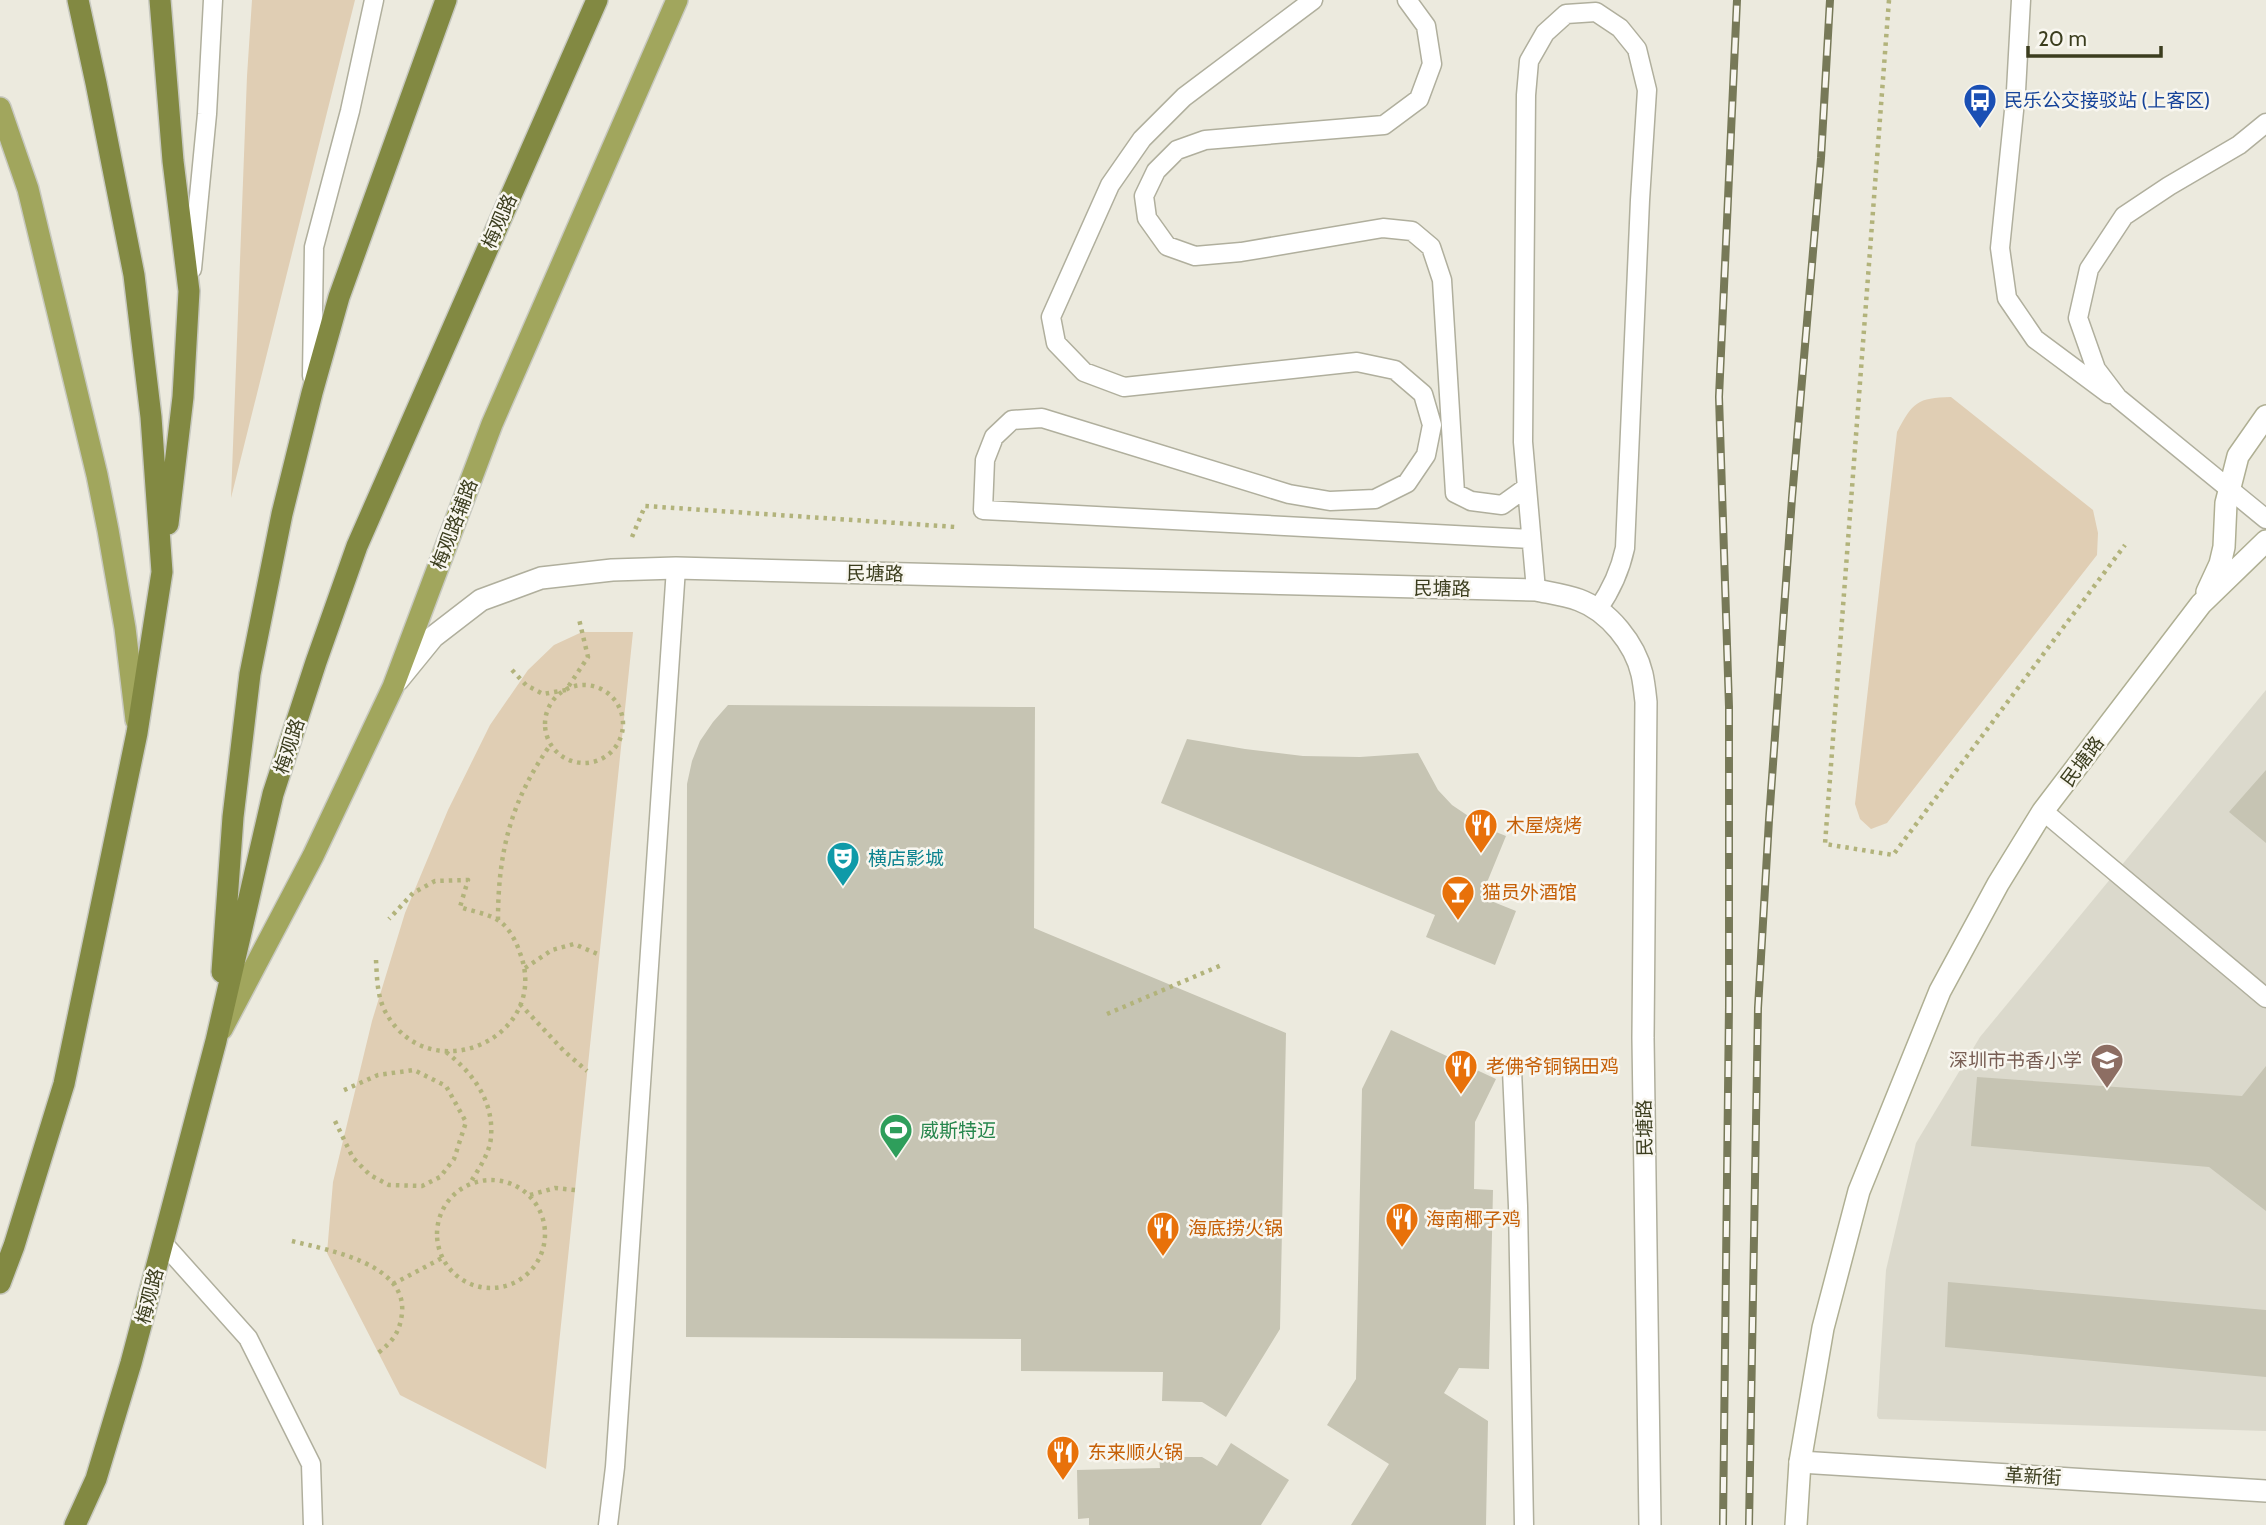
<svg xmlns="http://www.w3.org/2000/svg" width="2266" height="1525" font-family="Cabin,'Noto Sans SC',sans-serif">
<rect width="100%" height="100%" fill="#eceade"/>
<path fill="#dbd9cc" d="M2266,690V1431L1879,1419L1877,1416L1886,1270L1916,1143L1980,1037Z"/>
<path fill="#e0ceb4" d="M252,0H355L231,498L247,76Z
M1951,397L2093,510L2098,533L2097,555L1887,823L1871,829L1860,819L1855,804L1897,432C1913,402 1917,398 1951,397Z
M582,632H633L546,1469L400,1395L327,1253L333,1182L372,1021L405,913L448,810L490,725L528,670L554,645Z"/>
<path fill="#c6c4b3" d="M728,705L1035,707L1034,928L1286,1033L1280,1329L1226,1417L1202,1402L1162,1401L1163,1372L1021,1371V1339L686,1337L687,784L692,761L700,741L713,722Z
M1187,739L1245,749L1303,756L1360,757L1418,753L1438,790L1452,805L1486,828L1506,836L1481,897L1516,911L1495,965L1426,937L1435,915L1161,803Z
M2266,770V843L2229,812Z
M1391,1030L1496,1079L1475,1122L1474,1189L1493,1190L1489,1369L1459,1368L1444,1393L1488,1421L1486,1525H1351L1389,1464L1327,1425L1356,1379L1362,1089Z
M2266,1066V1211L2209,1167L1971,1146L1977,1077L2242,1096Z
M1948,1282L2266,1310V1377L1945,1347Z
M1231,1443L1289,1480L1261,1525H1089V1518L1078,1519L1077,1470L1160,1468L1159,1457H1202L1217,1466Z"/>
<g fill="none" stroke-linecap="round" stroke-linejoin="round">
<defs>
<path id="service" d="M1313,0L1184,97L1142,139L1110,185L1051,317L1056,343L1084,372L1124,387L1357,362L1395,370L1423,394L1432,425L1426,455L1407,483L1375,499L1330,501L1289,494L1042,418L1012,420L994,437L985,460L983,510L1531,539
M1407,0L1426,26L1432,64L1419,99L1384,125L1205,140L1177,150L1156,171L1144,196L1147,218L1167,246L1195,256L1241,252L1383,228L1412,231L1431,247L1442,280L1455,493L1471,501L1502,505L1527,487
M2021,0L2016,91L2000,248L2007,298L2035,339L2109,394
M2266,123L2239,145L2169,186L2124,216L2089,269L2078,318L2096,369L2118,398L2266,519
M192,269L207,114L213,0
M312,376L314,247L350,111L374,0
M1536,590L1523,442L1526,95L1529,61L1545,33L1566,14L1596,12L1620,28L1637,49L1647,90L1640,200L1625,548C1620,571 1612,589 1598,609
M2043,811L2266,998
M1512,1070L1518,1206L1524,1525
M163,1243L248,1338L311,1464L313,1525
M608,1525L615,1467L676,568"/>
<path id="minor" d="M398,680L433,637L481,600L541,578L612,570L676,568L1536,590C1550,593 1565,595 1579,600C1609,611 1635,644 1642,674C1644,683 1645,693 1646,702L1643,1038L1650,1525"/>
<path id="tertiary" d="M1800,1462L2266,1491"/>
<path id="secondary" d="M2207,592L2220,564L2224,547L2226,503L2238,456L2266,416
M1796,1525L1800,1462L1823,1328L1859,1191L1940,991L1998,884L2043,811L2201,604L2266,541"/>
<path id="primary" d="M0,108L28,189L97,475L108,530L125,628L136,720
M222,1029L313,856L393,687L492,424L677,0"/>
<path id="trunk" d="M160,0L173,161L189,291L183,397L168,524
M222,972L233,817L250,674L282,514L312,393L339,297L446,0
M0,1283L14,1246L64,1084L137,733L162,572L151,417L134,275L96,83L78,0
M75,1525L96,1479L131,1363L216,1041L273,794L316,662L357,546L597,0"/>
</defs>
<use href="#service" stroke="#b0af9d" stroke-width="21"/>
<use href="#minor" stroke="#b0af9d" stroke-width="24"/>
<use href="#tertiary" stroke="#b0af9d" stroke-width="24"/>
<use href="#secondary" stroke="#afaf93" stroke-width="24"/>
<use href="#primary" stroke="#c8c9c0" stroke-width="24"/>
<use href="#trunk" stroke="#c8c9c0" stroke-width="24"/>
<path stroke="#b2b37b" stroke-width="4.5" stroke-dasharray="3.5 5" stroke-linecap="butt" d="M1889,0L1825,844L1893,855L2125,545
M632,537L645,506L956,527
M512,670L526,685L543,694L566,690L588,657L579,619
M545 724a39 39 0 1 1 78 0a39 39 0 1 1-78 0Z
M498,920C498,852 511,800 551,744
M376,960C377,978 377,997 386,1013C430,1092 552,1037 520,953C516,941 508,925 496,919C485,913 471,911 460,907L468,880L435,881L413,893L389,919
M525,968L552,950L574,944L600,955
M520,1004L564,1051L587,1071
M1107,1014L1224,964
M446,1052C473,1073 494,1101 491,1137C490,1153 478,1170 470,1183
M335,1121L353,1158L370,1175L389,1185L422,1186L440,1177L454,1159L466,1122L446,1086L414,1070L378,1075L342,1091
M437 1234a54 54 0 1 1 108 0a54 54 0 1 1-108 0Z
M530,1195L555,1188L575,1190
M292,1241C327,1250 407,1263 402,1313C400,1332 393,1341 378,1353
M393,1284L442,1258"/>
<use href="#service" stroke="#fff" stroke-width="18"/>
<use href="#minor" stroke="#fff" stroke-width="21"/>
<use href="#tertiary" stroke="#fff" stroke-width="21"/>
<use href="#secondary" stroke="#fff" stroke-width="21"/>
<use href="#primary" stroke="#a1a65d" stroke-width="21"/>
<use href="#trunk" stroke="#828942" stroke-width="21"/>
<defs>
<path id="rail" d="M1723,1525L1729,1005V707L1719,397L1737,0
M1749,1525L1758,1008L1769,820L1792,498L1821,158L1830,0"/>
</defs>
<use href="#rail" stroke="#777958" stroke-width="8"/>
<use href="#rail" stroke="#f8f6ef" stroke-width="5" stroke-dasharray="16" stroke-linecap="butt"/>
</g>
<defs>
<symbol id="bus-pin" viewBox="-11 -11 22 30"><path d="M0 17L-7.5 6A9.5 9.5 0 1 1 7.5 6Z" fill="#1a4fb4" stroke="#f8f6ef"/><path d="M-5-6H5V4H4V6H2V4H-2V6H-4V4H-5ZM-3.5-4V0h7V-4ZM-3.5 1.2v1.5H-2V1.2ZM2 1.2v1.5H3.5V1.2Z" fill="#fff"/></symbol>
<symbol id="restaurant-pin" viewBox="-11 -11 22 30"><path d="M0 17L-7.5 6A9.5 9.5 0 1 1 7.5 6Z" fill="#e8710a" stroke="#f8f6ef"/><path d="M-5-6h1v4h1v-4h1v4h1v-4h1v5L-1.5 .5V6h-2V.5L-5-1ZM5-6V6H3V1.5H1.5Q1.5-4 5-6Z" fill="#fff"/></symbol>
<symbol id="theatre-pin" viewBox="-11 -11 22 30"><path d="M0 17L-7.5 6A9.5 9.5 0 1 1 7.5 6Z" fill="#0f9aa8" stroke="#f8f6ef"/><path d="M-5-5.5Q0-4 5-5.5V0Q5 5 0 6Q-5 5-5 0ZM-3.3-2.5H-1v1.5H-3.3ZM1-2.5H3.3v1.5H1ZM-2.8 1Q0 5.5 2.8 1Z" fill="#fff"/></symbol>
<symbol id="bar-pin" viewBox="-11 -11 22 30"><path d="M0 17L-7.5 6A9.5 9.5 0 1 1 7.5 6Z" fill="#e8710a" stroke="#f8f6ef"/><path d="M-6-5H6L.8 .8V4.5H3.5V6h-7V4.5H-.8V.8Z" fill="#fff"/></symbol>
<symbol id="school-pin" viewBox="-11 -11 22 30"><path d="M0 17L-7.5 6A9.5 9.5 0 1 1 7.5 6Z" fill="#8d6e63" stroke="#f8f6ef"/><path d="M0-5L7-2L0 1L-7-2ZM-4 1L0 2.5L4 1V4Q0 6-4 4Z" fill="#fff"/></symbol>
<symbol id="stadium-pin" viewBox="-11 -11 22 30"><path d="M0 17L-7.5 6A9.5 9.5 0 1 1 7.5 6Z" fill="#2e9e5b" stroke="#f8f6ef"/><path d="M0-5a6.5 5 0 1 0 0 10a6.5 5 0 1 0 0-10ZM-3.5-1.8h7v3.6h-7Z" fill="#fff"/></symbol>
</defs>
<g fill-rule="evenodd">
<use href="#bus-pin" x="1961" y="81" width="38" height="52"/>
<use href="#restaurant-pin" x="1462" y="806" width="38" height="52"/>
<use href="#theatre-pin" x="824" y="839" width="38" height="52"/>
<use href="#bar-pin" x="1439" y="873" width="38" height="52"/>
<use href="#school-pin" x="2088" y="1041" width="38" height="52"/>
<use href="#restaurant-pin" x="1442" y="1047" width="38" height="52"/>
<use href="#stadium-pin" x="877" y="1111" width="38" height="52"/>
<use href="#restaurant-pin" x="1383" y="1200" width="38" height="52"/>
<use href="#restaurant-pin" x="1144" y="1209" width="38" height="52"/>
<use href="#restaurant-pin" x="1044" y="1433" width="38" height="52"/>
</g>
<g text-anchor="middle" stroke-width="5" stroke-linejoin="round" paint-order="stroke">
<g font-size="19" fill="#164399" stroke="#f8f6ef" text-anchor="start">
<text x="2004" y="107">民乐公交接驳站 (上客区)</text>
</g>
<g font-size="19" fill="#3b3d1e" stroke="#f8f6ef">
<text transform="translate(499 221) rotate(-66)" y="7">梅观路</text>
<text transform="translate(454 524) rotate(-69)" y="7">梅观路辅路</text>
<text transform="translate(875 573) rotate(1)" y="7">民塘路</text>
<text transform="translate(1442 588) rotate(1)" y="7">民塘路</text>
<text transform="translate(289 746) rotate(-72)" y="7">梅观路</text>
<text transform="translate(2082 761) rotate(-53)" y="7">民塘路</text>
<text transform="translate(1644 1128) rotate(-91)" y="7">民塘路</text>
<text transform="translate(149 1296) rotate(-75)" y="7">梅观路</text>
<text transform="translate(2033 1476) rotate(3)" y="7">革新街</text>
</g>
<g font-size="19" fill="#c56008" stroke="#f8f6ef" text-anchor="start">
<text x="1506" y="832">木屋烧烤</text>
<text x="1482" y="899">猫员外酒馆</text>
<text x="1486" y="1073">老佛爷铜锅田鸡</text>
<text x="1426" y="1226">海南椰子鸡</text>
<text x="1188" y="1235">海底捞火锅</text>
<text x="1088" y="1459">东来顺火锅</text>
</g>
<g font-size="19" fill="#0d838f" stroke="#f8f6ef" text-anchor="start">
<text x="868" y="865">横店影城</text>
</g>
<g font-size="19" fill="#785e54" stroke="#f8f6ef" text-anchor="end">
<text x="2082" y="1067">深圳市书香小学</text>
</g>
<g font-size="19" fill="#27864d" stroke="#f8f6ef" text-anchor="start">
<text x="920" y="1137">威斯特迈</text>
</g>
</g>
<path d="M2028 46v10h133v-10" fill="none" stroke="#3b3d1e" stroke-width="3.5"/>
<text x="2038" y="46" font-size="21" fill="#3b3d1e" stroke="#f8f6ef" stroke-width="5" paint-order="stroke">20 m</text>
</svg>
